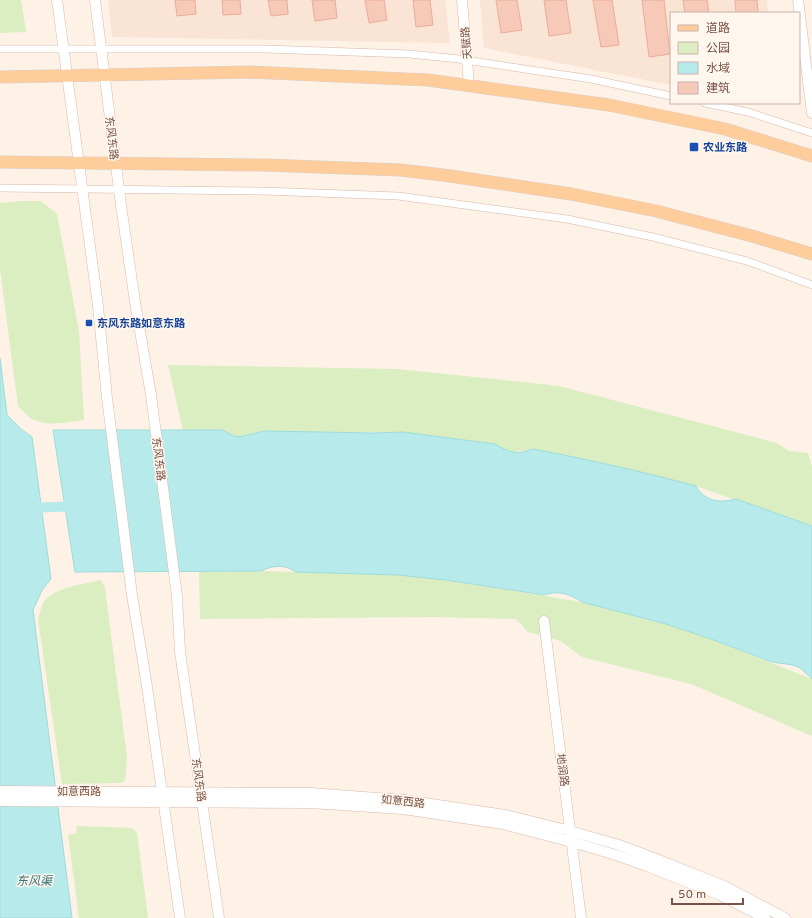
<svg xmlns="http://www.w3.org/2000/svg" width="812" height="918" font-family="Overpass,'Noto Sans SC',sans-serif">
<rect width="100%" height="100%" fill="#fef1e5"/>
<path fill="#f9e4d5" d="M108,0H445L450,43L112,37Z
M480,0H767L768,13H671V85L484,48Z"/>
<path fill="#daeec1" d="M0,0H21L26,32L0,33Z
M20,201H41L57,214L79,331L84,420C68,422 45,428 29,417C25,414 22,410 18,406L0,269V203Z
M168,365L398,369L559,386L777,443L789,451L808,453L812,467V527L696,486L532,449C516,452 510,454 495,444L403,432H257L244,436L236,437L222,430L183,431Z
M261,571L398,575L446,580L582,602L666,624L711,639L812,679V736L691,684L582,657L561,641L528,632L516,619L433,617L200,619L199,572Z
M101,580L105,588L127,758L125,781L120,783L62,784L38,619C40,614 41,608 43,603C53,587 85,584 101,580Z
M76,826L132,828L137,833L148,918H79L68,835L77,833Z"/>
<path fill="#b7eaea" stroke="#9cdcdd" d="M0,358L7,415L21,429L32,437L51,579L42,590L33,610L72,918H0Z
M53,430H222L236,437L244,436L264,431L374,433L403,432L495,444C503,449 513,454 523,452C529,450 532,448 538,450C591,460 644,472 696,486C705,502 720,503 736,499L812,526V679C808,675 804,671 800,668C792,663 778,664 769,661L711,639L666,624L582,602C570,594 558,590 544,595L446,580L398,575L296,572C284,564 274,565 261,571L75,572Z"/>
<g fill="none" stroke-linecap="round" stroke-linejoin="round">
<path stroke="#b7eaea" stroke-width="10" d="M29,508L79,506"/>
</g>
<path fill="#f7c9b9" stroke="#ebac98" d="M175,0H195L196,14L177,16Z
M222,0H240L241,14L223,15Z
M268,0H287L288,14L271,16Z
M312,0H335L337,18L315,21Z
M365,0H384L387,20L369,23Z
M413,0H430L433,25L416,27Z
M496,0H517L522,30L501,33Z
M544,0H566L571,33L549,36Z
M593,0H612L619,45L601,47Z
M642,0H664L670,54L649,57Z
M683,0H707L709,13H685Z
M735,0H757L758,13H736Z"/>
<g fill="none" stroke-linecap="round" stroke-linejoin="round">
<defs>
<path id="street" d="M0,49H266L409,54L459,59L591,79L671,96
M705,103L748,112L812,133
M0,188L263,191L398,196L567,219L653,237L747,261L812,285"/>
<path id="secondary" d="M57,0L98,306L107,398L132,595L146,680L180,918
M95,0L121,205L135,302L151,395L177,596L180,652L219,918
M462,0L469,85
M798,0L812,113
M544,621L581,918
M0,791L310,793L404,800L505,815L570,831L619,845L651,857L724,886L785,918
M0,801L310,803L403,809L503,824L572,842L616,855L647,866L720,895L765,918"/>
<path id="primary" d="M0,77L251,72L428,80L609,105L725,129L812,156
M0,162L264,165L400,170L443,175L571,194L656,211L752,236L812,254"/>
</defs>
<use href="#street" stroke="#d4b9ac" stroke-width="8"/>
<use href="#secondary" stroke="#dab9ab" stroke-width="11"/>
<use href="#primary" stroke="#dacfcb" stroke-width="13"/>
<use href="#street" stroke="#fff" stroke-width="7"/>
<use href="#secondary" stroke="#fff" stroke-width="10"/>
<use href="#primary" stroke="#ffcc9b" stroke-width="12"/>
</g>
<g fill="#1a4fb4" stroke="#fff6ed" stroke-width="1.5">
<rect x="689" y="142" width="10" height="10" rx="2"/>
<rect x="85" y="319" width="8" height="8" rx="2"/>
</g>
<g text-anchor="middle" stroke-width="3" stroke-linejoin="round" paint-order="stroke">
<g font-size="11" fill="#7a5247" stroke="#fff6ed">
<text transform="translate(466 43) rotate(-95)" y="4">天赋路</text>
<text transform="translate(112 138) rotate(83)" y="4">东风东路</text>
<text transform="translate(159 459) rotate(83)" y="4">东风东路</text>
<text transform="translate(563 770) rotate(83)" y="4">地润路</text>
<text transform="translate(199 780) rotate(82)" y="4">东风东路</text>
<text x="79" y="795">如意西路</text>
<text transform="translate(403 801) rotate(6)" y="4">如意西路</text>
</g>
<g font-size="11" font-weight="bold" fill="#164399" stroke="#fff6ed" text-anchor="start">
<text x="703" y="151">农业东路</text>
<text x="97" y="327">东风东路如意东路</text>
</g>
<g font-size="12" font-style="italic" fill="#36787a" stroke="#fff6ed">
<text x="34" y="885">东风渠</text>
</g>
</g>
<rect x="670" y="12" width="130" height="92" fill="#fff6ed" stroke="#cab4ab"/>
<rect x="678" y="25" width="20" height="6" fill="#ffcc9b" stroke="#cab4ab"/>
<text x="706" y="32" font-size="12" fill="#7a5247">道路</text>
<rect x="678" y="42" width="20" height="12" fill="#daeec1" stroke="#cab4ab"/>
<text x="706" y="52" font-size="12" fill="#7a5247">公园</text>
<rect x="678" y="62" width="20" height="12" fill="#b7eaea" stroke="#cab4ab"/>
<text x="706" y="72" font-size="12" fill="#7a5247">水域</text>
<rect x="678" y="82" width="20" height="12" fill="#f7c9b9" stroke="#cab4ab"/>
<text x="706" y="92" font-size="12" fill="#7a5247">建筑</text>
<path d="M672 898v6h71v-6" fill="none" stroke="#7a5247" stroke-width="2"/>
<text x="678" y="898" font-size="12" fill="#7a5247" stroke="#fff6ed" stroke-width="3" paint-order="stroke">50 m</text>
</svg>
